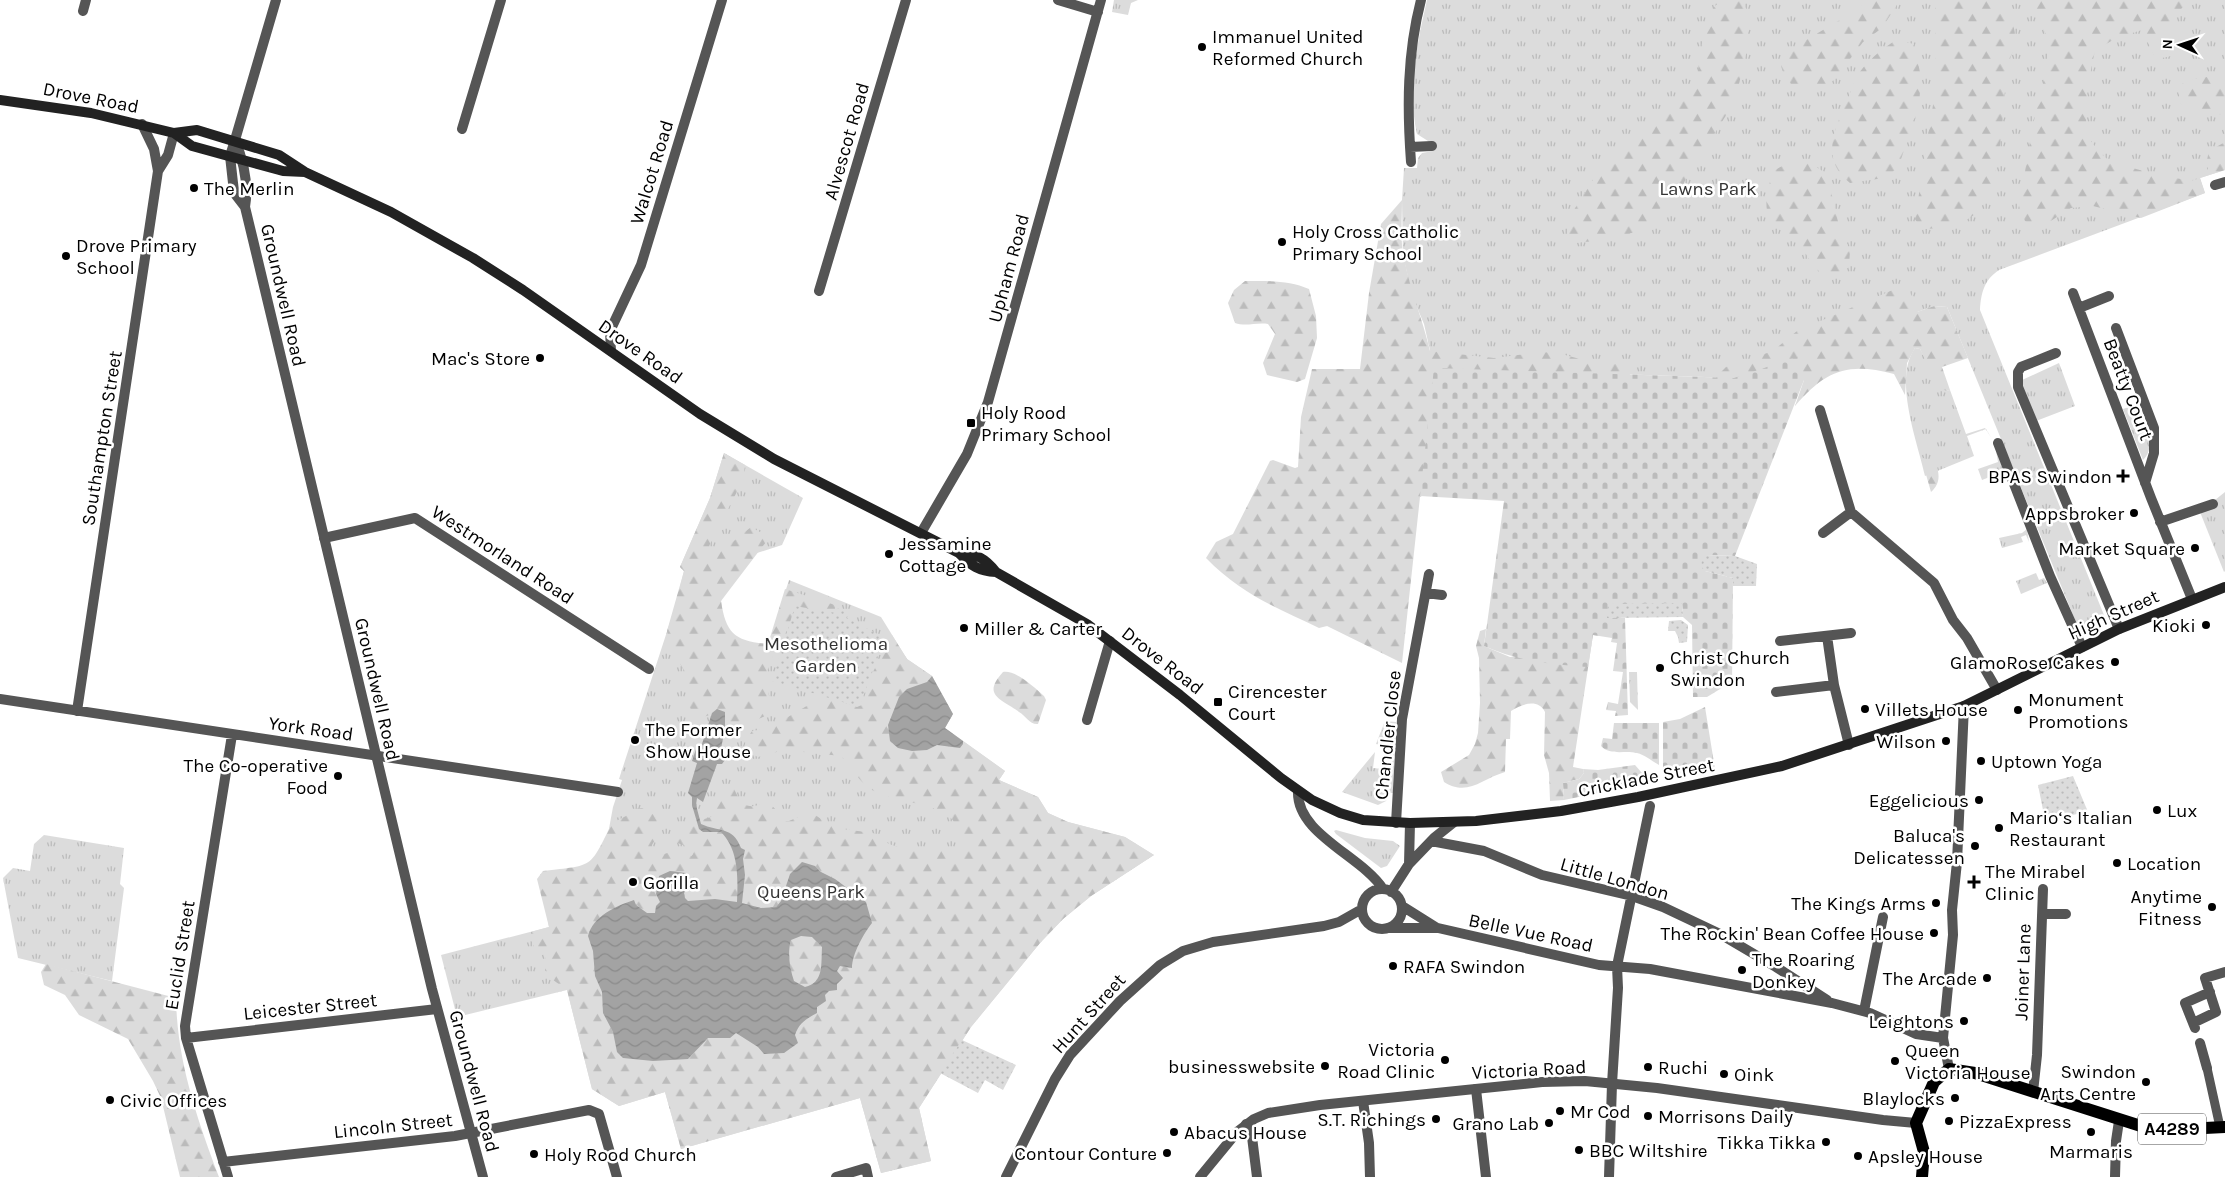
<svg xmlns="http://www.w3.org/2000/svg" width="2225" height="1177" font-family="Karla,sans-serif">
<defs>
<pattern id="grass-tufts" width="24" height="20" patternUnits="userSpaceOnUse" patternTransform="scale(1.25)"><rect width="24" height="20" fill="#dcdcdc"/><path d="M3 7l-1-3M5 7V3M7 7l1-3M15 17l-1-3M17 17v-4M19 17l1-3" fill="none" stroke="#bbb"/></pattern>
<pattern id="forest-firs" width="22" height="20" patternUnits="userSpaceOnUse" patternTransform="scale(1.25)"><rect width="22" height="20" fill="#dcdcdc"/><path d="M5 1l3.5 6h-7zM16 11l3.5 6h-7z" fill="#bbb"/></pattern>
<pattern id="cemetery-stones" width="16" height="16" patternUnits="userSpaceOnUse" patternTransform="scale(1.25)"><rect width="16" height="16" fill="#dcdcdc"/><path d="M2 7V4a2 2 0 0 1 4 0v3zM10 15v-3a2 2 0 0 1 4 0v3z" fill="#bbb"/></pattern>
<pattern id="garden-dots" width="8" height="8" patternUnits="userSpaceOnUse" patternTransform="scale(1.25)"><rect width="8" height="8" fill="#dcdcdc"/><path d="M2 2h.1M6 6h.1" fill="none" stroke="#bbb" stroke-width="1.8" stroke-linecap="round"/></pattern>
<pattern id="water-waves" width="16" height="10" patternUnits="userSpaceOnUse" patternTransform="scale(1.25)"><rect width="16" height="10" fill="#a3a3a3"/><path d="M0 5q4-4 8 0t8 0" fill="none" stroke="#8b8b8b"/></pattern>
</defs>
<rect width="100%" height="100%" fill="#fff"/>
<path fill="url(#grass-tufts)" d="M1114,0H1138L1131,3L1128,15L1112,12Z
M1427,0H2225V170L2200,178L2205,193L1999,270C1984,280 1981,293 1980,310L2106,620L2080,632L1947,307L1934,306L1734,378L1434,368L1424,324L1413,298L1403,256L1402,200L1404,168H1417L1418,158L1422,153L1433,151L1428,141L1417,134C1407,90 1417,44 1427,0Z
M1915,348L1920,349L1945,391L1950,390L1966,434L1985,428L1992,439L1986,429L1967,436L1974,456L1925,476C1917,440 1893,379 1915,348Z
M2059,363L2075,406L2036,421L2022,387V380Z
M2138,404C2143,418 2158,447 2143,460L2123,409Z
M1996,451L2007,473L2002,472L1982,480L1978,469L1998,462Z
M724,453L803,498L782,545L735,560L721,601L723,619L731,640L767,649L789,580L881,617L907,659L932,676L953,714L945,728L1005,771L999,780L1038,797L1048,813L1068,822L1125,837L1154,855L1091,896L1063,919L1040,943L971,1027L919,1108L931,1161L881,1173L860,1098L681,1149L665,1092L619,1106L592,1089L567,990L457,1017L441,955L549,927L540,874L568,872L603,861L613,807L622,780L619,779L675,607L684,571L680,567L710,498Z
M2225,492V571L2224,572L2200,512Z
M2027,529L2029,542L2026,535L2021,537L2023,542L2002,548L1999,538L2022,533Z
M2036,573L2039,580L2044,578L2047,583L2021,594L2016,581Z
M1629,672H1637L1638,710L1630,702Z
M1385,721L1396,722L1393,793H1389L1386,801L1378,805L1342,792L1375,752L1373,768L1382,769L1385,746L1376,744Z
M1336,830L1365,838L1393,841L1400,846L1387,866L1381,868L1336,834L1334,831Z
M44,835L124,848L120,884L124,888L112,981L18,958L3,878L13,868L30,871L34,844Z"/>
<path fill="url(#forest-firs)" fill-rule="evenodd" d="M1721,0H1741L1748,12L1746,54L1735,101L1683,184L1639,231L1604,240L1575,243L1567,235V221L1604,162L1636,135L1665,118L1696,84L1706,16Z
M1865,0H1900L1882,28L1863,42L1834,80L1826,85L1809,87L1791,84L1784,75L1781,66L1791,49L1860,8Z
M1935,0H1996C2007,11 2016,23 2015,40C2015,48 2010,57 2008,66C2001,104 2005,182 1978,211C1966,225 1939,229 1921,229L1915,219L1936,86Z
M2032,0H2192C2165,19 2174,28 2171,56L2162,58L2154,55L2142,30L2116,38L2095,51C2090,72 2080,121 2091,141C2095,147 2103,157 2109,160C2119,166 2184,182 2194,180C2201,178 2204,174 2208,169L2207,160L2209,151L2225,142V170L2200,178L2205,193L2141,218L2093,206L2071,208L2046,224L2033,226L2025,221L2019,206C2025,175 2029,143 2036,111C2042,87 2051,61 2046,36C2043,23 2034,13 2032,0Z
M1896,40L1914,44L1921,77L1919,106L1898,168L1884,178L1850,183C1820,160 1834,130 1847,101C1851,92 1854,81 1859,73C1869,59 1882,49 1896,40Z
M2225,74V114L2200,115L2181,104L2177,86L2194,79Z
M1807,161L1827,174L1839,226L1850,250L1849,267L1834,278C1807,269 1813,260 1797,241C1792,235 1785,232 1778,228C1759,214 1768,189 1773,171L1788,163Z
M1402,200C1402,219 1400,240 1404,258C1410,290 1423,320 1430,351L1494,358L1541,352L1558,353L1587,361L1625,365L1630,374L1629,387L1420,497L1402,663L1327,626L1319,628C1275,607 1241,594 1206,558L1216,542L1233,534L1270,461L1273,460L1295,468L1298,467L1301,417L1312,369H1360L1369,293L1381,224Z
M1245,281C1267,281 1289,280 1309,289L1316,316L1317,338L1305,379L1297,382L1267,375L1263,363L1275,334L1268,324C1257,322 1246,327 1235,323L1228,303L1234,290Z
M1895,289H1908L1913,298L1917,312L1934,306L1947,307L1968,358L1942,367L1950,390L1946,391L1939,388L1920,349L1915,348L1907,363L1905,395L1894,374C1848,362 1826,370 1795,406L1804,380L1720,386L1716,377L1726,367L1773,351L1797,331Z
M724,453L745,465L743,480L709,546L710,551L719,553L751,527L760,532L766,542L721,601C726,634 735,641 768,644L785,589L835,605V610C824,613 806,614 797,620C786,627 768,661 767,674C766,686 771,699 770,712C763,719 756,719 749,724C740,730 735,740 724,736L725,728L715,713L698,719L688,705L687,677L670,644L667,631L684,571L680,567L710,498Z
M1921,457L1936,464C1940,475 1940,484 1931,492Z
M1666,579L1599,636L1593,635L1573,767L1583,769L1584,773L1579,779L1563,783L1564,800L1550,801L1549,773L1544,755L1545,712C1538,698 1522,704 1511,711L1510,739H1506L1505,772C1481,779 1468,797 1444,782L1441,772L1469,755L1475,744L1478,733L1480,703L1479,658L1476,646L1480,631L1486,629L1484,646L1510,657L1570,649Z
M892,635L907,659L932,676L927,682L907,689L890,741L898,748L912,751L927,750L937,745L960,748L963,741L1005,771L999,780L1038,797L1048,813L1068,822L1125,837L1154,855L1091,896L1063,919L1040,943L971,1027L919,1108L931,1161L881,1173L860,1098L681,1149L665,1092L619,1106L592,1089L567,990L549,977L545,970L547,964L544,953L535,949L531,940V932L549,927L537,879L543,871C595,865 589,869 612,823L628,815L633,809L643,808L653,814L661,824L660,832L650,848L653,854L658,856L674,851L692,856L695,850L673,841L672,835L675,828L711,817L719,791L733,787L741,803C763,815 763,787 784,821H789L805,814L812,813L835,828L873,833L889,844L898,847L960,850L964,846C960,798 904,808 872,790C860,783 850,766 841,756L784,750L758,757L747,752L744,748L746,740L752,731L769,728L817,700L824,697L857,707L862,705L873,672ZM815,866C824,877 862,893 866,903C868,909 869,916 872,923C864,933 852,954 852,968L840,966C835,974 817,1006 817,1013L806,1019L798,1027L795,1035L764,1054L758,1047L736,1033L730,1038H708L688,1059L653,1061L617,1052L613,1032L603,1013L602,992L595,976L593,951L588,936C593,917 616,906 634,900C637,908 647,913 655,913L660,902L684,893L685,898L688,901L715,899L762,908L776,907L781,901L790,874Z
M1003,672C1016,670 1034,687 1044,696L1046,700L1038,724C1030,725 1026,716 1019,712C1002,699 981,696 1003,672Z
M801,936L812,937L822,947C821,964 824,983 805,987L794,982C790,969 787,953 791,940Z
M46,964L176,998C177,1061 197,1119 219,1177H180L161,1098L153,1081L128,1039L79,1015L65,995L44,985L41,972Z"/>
<path fill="url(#cemetery-stones)" d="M1800,356L1804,380L1735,556L1707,555L1705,571L1733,578L1732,686H1725L1707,697H1693L1692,625L1683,617L1682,604L1607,618H1625L1628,715L1615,716L1616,711L1606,710L1608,702L1618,704L1623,672L1613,671L1617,643L1611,642L1612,638L1593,635L1588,667C1552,665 1518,661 1484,646L1504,501L1420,496L1434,368L1734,378Z
M1705,707L1715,769C1696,775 1682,775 1663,768V722L1680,719Z
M1614,723H1659V765C1652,761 1645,755 1637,753C1625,750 1610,756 1601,746L1603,738L1612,739Z
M1635,765L1642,773V784L1564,800L1563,783L1579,779L1584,773L1583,769L1598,770Z"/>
<path fill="url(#garden-dots)" d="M1707,555L1735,556L1757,564L1756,586H1733V578L1705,571L1701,566L1702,560Z
M1682,603L1683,617L1607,618L1608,604Z
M795,606L836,613L838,608L849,612L847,618L885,638L860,705L856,706L772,681Z
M1681,620L1688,625L1687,642L1679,643L1678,637L1675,631H1668L1669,621Z
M2073,776L2088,812L2045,820L2038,785Z
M962,1040L1016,1065L1003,1090L985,1080L978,1093L940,1073Z"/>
<path fill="url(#water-waves)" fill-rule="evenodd" d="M932,676L953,714L945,728L963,741V744L960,748L937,745L927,750L912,751L898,748L890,741L888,725L899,697L907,689L927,682Z
M717,709L725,712V728L720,754H724L725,760L722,764H717L703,802L697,798L696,805L701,824C718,832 733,826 741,848L745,850L743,859L745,875L742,903L761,908L776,907L781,901L790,874L802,862L815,866L821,872L835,879L866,902L872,923C864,933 852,954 852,968L840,966L837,971L843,978L837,984V990L829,991L825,995L826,1001L817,1007V1013C806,1019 799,1023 795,1035L798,1043L784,1053L764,1054L758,1047L736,1033L730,1038H708L688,1059L653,1061L623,1058L617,1052L613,1032L603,1013L602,992L595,976L593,951L588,936C593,916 616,906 634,900L636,905L647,913H655L656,906L660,902L656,894L659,876L670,871L686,873L683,881L688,887L684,893L685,898L688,901L715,899L737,902C738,878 739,850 721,832H703L699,829L692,805V797L688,793L697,763L692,761L697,746L701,747L712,713ZM801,936L812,937L822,947C821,964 824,983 805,987L794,981C790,969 787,953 791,940Z"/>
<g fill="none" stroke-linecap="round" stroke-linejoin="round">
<path stroke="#555" stroke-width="9" d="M2207,1068L2220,1127"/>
<path stroke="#555" stroke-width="10" d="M1058,0L1098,12
M83,11L86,0
M462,129L501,0
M235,140L276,0
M1410,147L1432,146
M1411,162C1407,107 1407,54 1421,0
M158,171L168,155L174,133
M2215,185L2225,182
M819,291L906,0
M2073,293L2151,498L2192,599
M2079,308L2109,296
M2116,328L2154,428V453L2145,483
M611,351L610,331L641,265L722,0
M2056,353L2021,367L2018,372V387L2119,629
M1820,410L1851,512L1934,583L1953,620L1967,638L1997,690
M1998,443L2050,576L2082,647
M2160,522L2213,504
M921,533L967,454L988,402L1101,0
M1823,533L1851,512
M324,538L415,518L649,669
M1426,593L1442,595
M1827,636L1834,685L1849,745
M1780,641L1851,633
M1776,692L1834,685
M0,699L618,792
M77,711L158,171L154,149L142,124
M1087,720L1110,641
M1298,791C1296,834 1362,856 1383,889
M1396,823L1402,719L1429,574
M1431,841L1484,851L1542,875L1632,896L1663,907L1720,934L1776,967L1827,1000
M1409,864L1410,823
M1362 909a20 20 0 1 1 40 0a20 20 0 1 1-40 0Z
M1391,892L1409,864L1434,838L1454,822
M1402,906L1437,928
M2042,914H2066
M1388,928H1438L1599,965L1650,969L1832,1003L1870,1013L1916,1034L1943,1038
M1864,1011L1883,917
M2193,1023L2216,1012L2205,978L2225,972
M2195,1028L2185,1003L2210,992
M186,1038L437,1009
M2200,1043L2207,1068
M1949,1069L1943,1038L1953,935L1952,910L1957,862L1964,706
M1476,1089L1486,1177
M2033,1092L2037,1055L2043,889
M1363,1101L1369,1143L1370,1177
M1246,1124L1252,1137L1257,1177
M223,1162L455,1136L589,1110L599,1114L617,1177
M228,1177L186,1038L185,1026L232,735
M836,1177L866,1168L868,1177
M1006,1177L1055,1079L1070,1055L1120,1001L1160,965L1183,951L1213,942L1324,926L1339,922L1362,909
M1609,1177L1612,1084L1618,988L1617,966L1650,806
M2115,1177L2116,1141L2119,1121"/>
<path stroke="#555" stroke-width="10" d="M235,140L230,156L233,183L235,194L245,207L253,240L432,989L483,1177
M235,140C244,162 249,183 245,207
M1200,1177L1237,1132L1254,1119L1268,1113L1320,1105L1542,1082L1585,1081L1657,1088L1883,1120L1916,1123"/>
<path stroke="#222" stroke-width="10" d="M0,100L91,113L174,133L197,130L279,155L305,172L391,212L473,258L523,290L700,414L774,459L959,553C971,566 979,571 996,572
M174,133L192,146L283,171L305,172
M959,553C977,554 985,558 996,572L1087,624L1180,695L1281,778L1312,800L1340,813L1363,820L1410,823L1476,821L1561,811L1638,797L1782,766L1964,706L2119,629L2225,587"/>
<path stroke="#000" stroke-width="12" d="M1922,1177L1924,1152L1916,1123L1934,1082L1949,1069L1975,1073L2144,1127L2185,1129L2225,1127"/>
</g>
<g fill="#000" stroke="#fff" stroke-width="2">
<circle cx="1202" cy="47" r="5"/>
<circle cx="194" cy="188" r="5"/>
<circle cx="1282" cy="242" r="5"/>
<circle cx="66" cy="256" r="5"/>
<circle cx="540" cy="358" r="5"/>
<rect x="966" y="418" width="10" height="10" rx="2.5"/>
<path d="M2120.5 468.5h5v5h5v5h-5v5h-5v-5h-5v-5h5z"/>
<circle cx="2134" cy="513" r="5"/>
<circle cx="2195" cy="548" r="5"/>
<circle cx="889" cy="554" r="5"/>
<circle cx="2206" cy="625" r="5"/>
<circle cx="964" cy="628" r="5"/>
<circle cx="2115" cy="662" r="5"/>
<circle cx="1660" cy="668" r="5"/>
<rect x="1213" y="697" width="10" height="10" rx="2.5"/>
<circle cx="1865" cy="709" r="5"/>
<circle cx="2018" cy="710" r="5"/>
<circle cx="635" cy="740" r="5"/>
<circle cx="1946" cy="741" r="5"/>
<circle cx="1981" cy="761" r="5"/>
<circle cx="338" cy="776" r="5"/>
<circle cx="1979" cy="800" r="5"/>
<circle cx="2157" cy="810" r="5"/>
<circle cx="1999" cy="828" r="5"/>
<circle cx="1975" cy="846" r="5"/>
<circle cx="2117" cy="863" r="5"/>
<circle cx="633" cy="882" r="5"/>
<path d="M1971.5 874.5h5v5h5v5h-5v5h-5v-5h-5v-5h5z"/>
<circle cx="1936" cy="903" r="5"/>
<circle cx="2212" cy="907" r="5"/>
<circle cx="1934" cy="933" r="5"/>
<circle cx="1393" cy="966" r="5"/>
<circle cx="1742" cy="970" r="5"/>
<circle cx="1987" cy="978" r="5"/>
<circle cx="1964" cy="1021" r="5"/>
<circle cx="1445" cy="1060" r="5"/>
<circle cx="1895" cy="1061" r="5"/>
<circle cx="1325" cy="1066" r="5"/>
<circle cx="1648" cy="1067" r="5"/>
<circle cx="1724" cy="1074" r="5"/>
<circle cx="2146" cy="1082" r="5"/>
<circle cx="1955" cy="1098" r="5"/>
<circle cx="110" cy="1100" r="5"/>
<circle cx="1560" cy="1111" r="5"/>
<circle cx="1648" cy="1116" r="5"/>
<circle cx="1436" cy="1119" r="5"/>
<circle cx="1949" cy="1121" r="5"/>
<circle cx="1549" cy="1123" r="5"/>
<circle cx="1174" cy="1132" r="5"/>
<circle cx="2091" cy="1132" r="5"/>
<circle cx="1826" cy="1142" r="5"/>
<circle cx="1579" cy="1150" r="5"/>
<circle cx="1167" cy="1153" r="5"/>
<circle cx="534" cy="1154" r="5"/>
<circle cx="1858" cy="1156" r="5"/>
</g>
<g text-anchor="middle" stroke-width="5" stroke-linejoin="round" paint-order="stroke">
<rect fill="#fff" stroke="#4c4c4c" stroke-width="1" x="2138" y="1113.5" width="68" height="31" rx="4"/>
<g font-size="18" font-weight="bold" fill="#000">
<text x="2172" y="1135">A4289</text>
</g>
<g font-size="19" fill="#000" stroke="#fff" text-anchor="start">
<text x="1212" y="43">Immanuel United<tspan x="1212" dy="22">Reformed Church</tspan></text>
<text x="204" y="195">The Merlin</text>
<text x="1292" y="238">Holy Cross Catholic<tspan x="1292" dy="22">Primary School</tspan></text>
<text x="76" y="252">Drove Primary<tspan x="76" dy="22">School</tspan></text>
<text x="530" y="365" text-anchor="end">Mac's Store</text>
<text x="981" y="419">Holy Rood<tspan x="981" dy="22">Primary School</tspan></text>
<text x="2112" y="483" text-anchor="end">BPAS Swindon</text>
<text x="2124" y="520" text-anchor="end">Appsbroker</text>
<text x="899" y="550">Jessamine<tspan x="899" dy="22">Cottage</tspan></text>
<text x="2185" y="555" text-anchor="end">Market Square</text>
<text x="2196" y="632" text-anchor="end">Kioki</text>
<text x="974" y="635">Miller &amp; Carter</text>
<text x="1670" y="664">Christ Church<tspan x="1670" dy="22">Swindon</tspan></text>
<text x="2105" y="669" text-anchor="end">GlamoRose Cakes</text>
<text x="1228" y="698">Cirencester<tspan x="1228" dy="22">Court</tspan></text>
<text x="2028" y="706">Monument<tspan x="2028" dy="22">Promotions</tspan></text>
<text x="1875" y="716">Villets House</text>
<text x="645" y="736">The Former<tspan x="645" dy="22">Show House</tspan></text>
<text x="1936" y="748" text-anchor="end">Wilson</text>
<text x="1991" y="768">Uptown Yoga</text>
<text x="328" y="772" text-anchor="end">The Co-operative<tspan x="328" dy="22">Food</tspan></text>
<text x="1969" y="807" text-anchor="end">Eggelicious</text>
<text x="2167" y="817">Lux</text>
<text x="2009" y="824">Mario‘s Italian<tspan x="2009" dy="22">Restaurant</tspan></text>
<text x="1965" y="842" text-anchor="end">Baluca's<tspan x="1965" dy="22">Delicatessen</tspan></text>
<text x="2127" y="870">Location</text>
<text x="1985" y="878">The Mirabel<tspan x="1985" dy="22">Clinic</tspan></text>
<text x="643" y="889">Gorilla</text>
<text x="2202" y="903" text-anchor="end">Anytime<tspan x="2202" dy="22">Fitness</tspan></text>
<text x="1926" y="910" text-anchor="end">The Kings Arms</text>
<text x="1924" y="940" text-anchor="end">The Rockin' Bean Coffee House</text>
<text x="1752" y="966">The Roaring<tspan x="1752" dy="22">Donkey</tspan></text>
<text x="1403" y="973">RAFA Swindon</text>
<text x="1977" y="985" text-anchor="end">The Arcade</text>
<text x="1954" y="1028" text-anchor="end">Leightons</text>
<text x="1435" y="1056" text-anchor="end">Victoria<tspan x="1435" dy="22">Road Clinic</tspan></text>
<text x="1905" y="1057">Queen<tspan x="1905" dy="22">Victoria House</tspan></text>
<text x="1315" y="1073" text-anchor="end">businesswebsite</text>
<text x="1658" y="1074">Ruchi</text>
<text x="2136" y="1078" text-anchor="end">Swindon<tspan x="2136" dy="22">Arts Centre</tspan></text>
<text x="1734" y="1081">Oink</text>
<text x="1945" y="1105" text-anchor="end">Blaylocks</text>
<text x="120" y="1107">Civic Offices</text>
<text x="1570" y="1118">Mr Cod</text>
<text x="1658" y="1123">Morrisons Daily</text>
<text x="1426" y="1126" text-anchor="end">S.T. Richings</text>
<text x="1959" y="1128">PizzaExpress</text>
<text x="1539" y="1130" text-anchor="end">Grano Lab</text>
<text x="1184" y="1139">Abacus House</text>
<text x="1816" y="1149" text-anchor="end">Tikka Tikka</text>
<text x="1589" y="1157">BBC Wiltshire</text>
<text x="2091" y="1158" text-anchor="middle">Marmaris</text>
<text x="1157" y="1160" text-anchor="end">Contour Conture</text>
<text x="544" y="1161">Holy Rood Church</text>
<text x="1868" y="1163">Apsley House</text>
</g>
<g font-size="19" fill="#000" stroke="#fff">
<text transform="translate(91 97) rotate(11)" y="7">Drove Road</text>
<text transform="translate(846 141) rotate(-74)" y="7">Alvescot Road</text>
<text transform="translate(651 172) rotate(-73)" y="7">Walcot Road</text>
<text transform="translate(1008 268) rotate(-75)" y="7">Upham Road</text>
<text transform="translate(284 295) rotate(77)" y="7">Groundwell Road</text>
<text transform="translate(641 351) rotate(35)" y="7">Drove Road</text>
<text transform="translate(2129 389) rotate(69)" y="7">Beatty Court</text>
<text transform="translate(101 438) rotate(-81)" y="7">Southampton Street</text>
<text transform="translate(503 554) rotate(33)" y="7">Westmorland Road</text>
<text transform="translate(2113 614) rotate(-24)" y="7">High Street</text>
<text transform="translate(1163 660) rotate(38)" y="7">Drove Road</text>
<text transform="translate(378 689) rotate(77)" y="7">Groundwell Road</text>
<text transform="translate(311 728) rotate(8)" y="7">York Road</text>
<text transform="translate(1387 735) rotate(-84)" y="7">Chandler Close</text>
<text transform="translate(1646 777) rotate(-11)" y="7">Cricklade Street</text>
<text transform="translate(1615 878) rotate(16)" y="7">Little London</text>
<text transform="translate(1531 932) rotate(12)" y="7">Belle Vue Road</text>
<text transform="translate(179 955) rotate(-81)" y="7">Euclid Street</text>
<text transform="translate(2022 972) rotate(-88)" y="7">Joiner Lane</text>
<text transform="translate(310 1006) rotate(-6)" y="7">Leicester Street</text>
<text transform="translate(1088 1013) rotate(-48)" y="7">Hunt Street</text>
<text transform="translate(1529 1069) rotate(-3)" y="7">Victoria Road</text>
<text transform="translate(475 1081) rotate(75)" y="7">Groundwell Road</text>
<text transform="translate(393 1125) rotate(-6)" y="7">Lincoln Street</text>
</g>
<g font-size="19" fill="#333" stroke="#fff">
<text x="1708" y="195">Lawns Park</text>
<text x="826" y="650">Mesothelioma<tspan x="826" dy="22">Garden</tspan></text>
<text x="811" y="898">Queens Park</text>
</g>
</g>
<g transform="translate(2180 45) rotate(273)" stroke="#ffffff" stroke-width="4" paint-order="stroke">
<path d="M0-4L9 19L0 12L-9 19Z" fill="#000000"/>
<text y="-8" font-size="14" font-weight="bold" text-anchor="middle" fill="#000000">N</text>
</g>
</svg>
